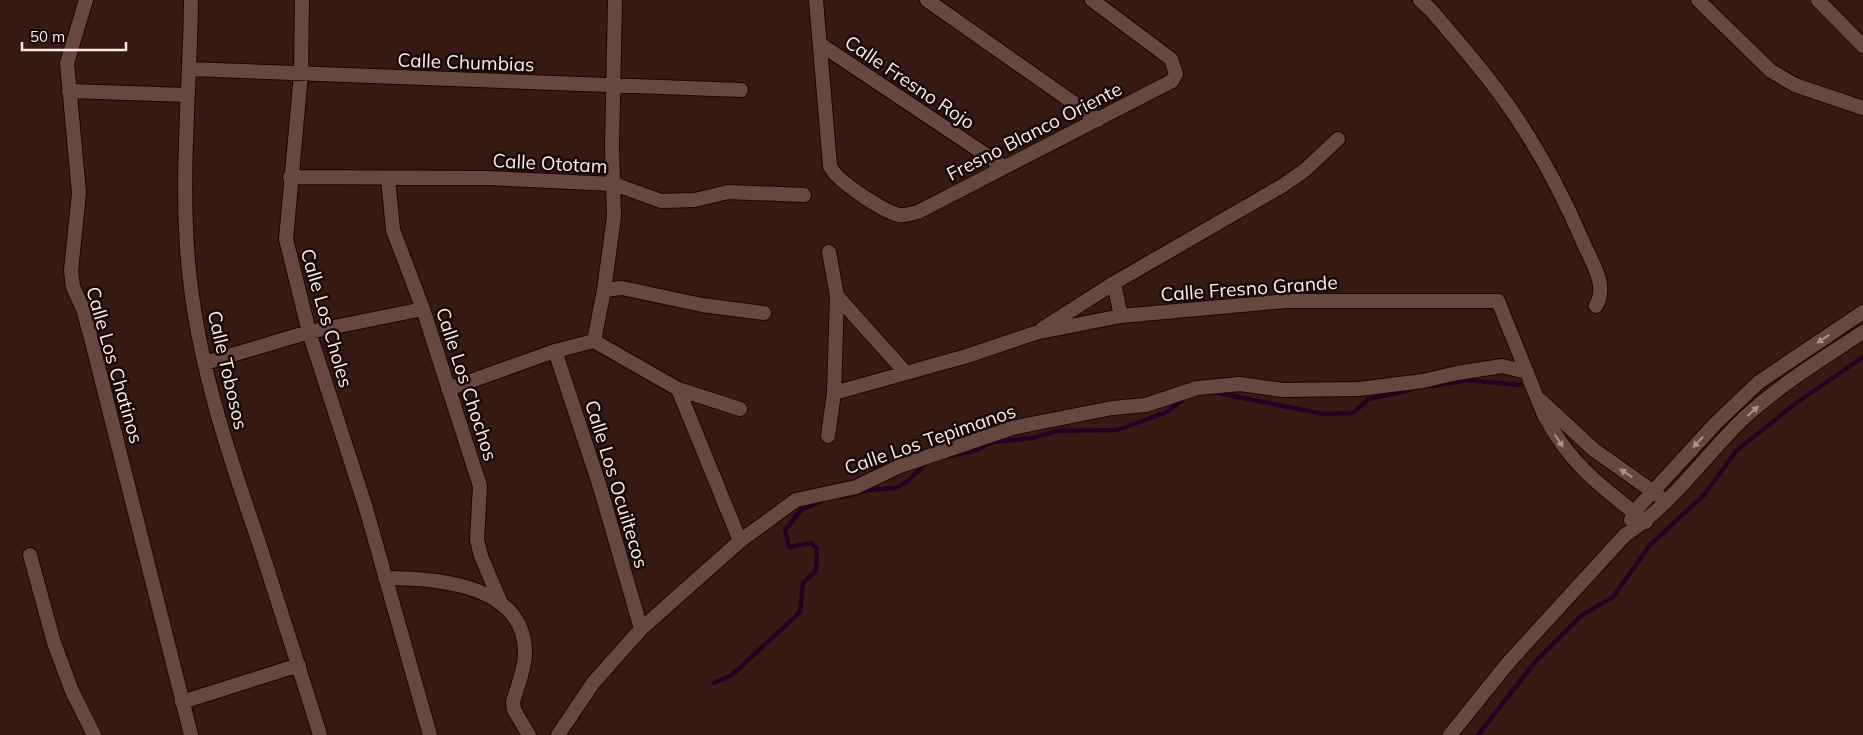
<svg xmlns="http://www.w3.org/2000/svg" width="1863" height="735" font-family="Mulish,sans-serif">
<rect width="100%" height="100%" fill="#371b13"/>
<g fill="none" stroke-linecap="round" stroke-linejoin="round">
<path stroke="#240123" stroke-width="4.5" d="M1432,386L1467,380L1520,385
M1213,392L1323,414L1353,413L1369,399L1409,390
M949,456L977,450L991,442L1033,438L1056,431L1117,430L1167,412L1186,397
M842,497L869,490L896,488L908,481L928,461
M714,683L732,675L800,612L803,583L816,571L817,549L811,543L789,547L785,530L801,510L824,500
M1478,735L1535,662L1582,615L1613,597L1650,545L1704,495L1737,450L1795,404L1863,357"/>
<defs>
<path id="minor" d="M86,0L67,63L79,193L71,271L73,287L83,309L92,342L191,735
M191,0C190,93 179,187 190,280C200,369 229,456 258,540C279,605 300,670 320,735
M302,0L301,74L286,239L309,332L365,505L430,735
M816,0L830,166C836,181 883,211 899,215C905,216 913,213 918,212L1172,81L1176,74L1171,59L1092,0
M927,0L1098,120
M1420,0L1431,10C1453,36 1476,62 1497,90C1532,137 1560,188 1583,242C1592,263 1608,285 1596,306
M1698,0L1771,71L1795,85L1863,108
M1818,0L1863,46
M820,44L1004,167
M189,69L741,90
M69,91L187,95
M290,177L488,178L614,184L661,201L695,200L728,192L804,195
M388,178L393,230L423,309L480,486L477,540L481,556L501,603
M1114,283L1121,316
M604,290L622,288L702,305L764,313
M837,296L905,372
M1042,329L1114,283L1282,186L1305,170L1338,139
M594,341L604,290L614,217L612,147L615,0
M594,341L678,389L740,409
M555,351L600,487L641,629
M205,363L309,332L423,309
M448,389L555,351L594,341
M678,389L740,541
M834,393L967,356L1035,333L1121,316L1286,301H1498L1544,415C1571,466 1602,487 1646,522
M1540,400L1593,449L1659,496
M828,436L834,393L837,296L829,252
M1631,520L1634,512L1716,423L1759,382L1863,312
M30,555L54,643L72,691L94,735
M385,578C436,578 526,584 525,654C525,669 517,687 513,702L514,710L529,735
M182,702L299,665
M558,735L593,683L641,629L740,541L796,500L856,487L900,466L1012,428L1112,408L1146,405L1197,388L1240,384L1283,390L1359,389L1423,381L1457,373L1502,366L1527,372
M1450,735L1508,663L1625,535C1672,505 1705,455 1745,417C1781,384 1822,359 1863,332"/>
</defs>
<use href="#minor" stroke="#1d0501" stroke-width="16"/>
<use href="#minor" stroke="#67483e" stroke-width="14"/>
</g>
<defs><path id="oneway-solid" d="M-6-.8H1V-3.2L6.5 0L1 3.2V.8H-6Z" transform="scale(1.25)"/></defs>
<g fill="#aa928a">
<use href="#oneway-solid" transform="translate(1823 339) rotate(146)"/>
<use href="#oneway-solid" transform="translate(1753 411) rotate(-42)"/>
<use href="#oneway-solid" transform="translate(1559 441) rotate(56)"/>
<use href="#oneway-solid" transform="translate(1698 442) rotate(133)"/>
<use href="#oneway-solid" transform="translate(1626 473) rotate(-147)"/>
</g>
<g text-anchor="middle" stroke-width="5" stroke-linejoin="round" paint-order="stroke">
<g font-size="19" fill="#fdede8" stroke="#160a06">
<text transform="translate(466 62) rotate(2)" y="7">Calle Chumbias</text>
<text transform="translate(910 82) rotate(34)" y="7">Calle Fresno Rojo</text>
<text transform="translate(1034 131) rotate(-27)" y="7">Fresno Blanco Oriente</text>
<text transform="translate(550 163) rotate(3)" y="7">Calle Ototam</text>
<text transform="translate(1249 288) rotate(-4)" y="7">Calle Fresno Grande</text>
<text transform="translate(327 318) rotate(74)" y="7">Calle Los Choles</text>
<text transform="translate(115 365) rotate(74)" y="7">Calle Los Chatinos</text>
<text transform="translate(228 370) rotate(77)" y="7">Calle Tobosos</text>
<text transform="translate(467 384) rotate(72)" y="7">Calle Los Chochos</text>
<text transform="translate(930 439) rotate(-19)" y="7">Calle Los Tepimanos</text>
<text transform="translate(617 484) rotate(73)" y="7">Calle Los Ocuiltecos</text>
</g>
</g>
<path d="M22 42v8h104v-8" fill="none" stroke="#fdede8" stroke-width="2.5"/>
<text x="30" y="42" font-size="15" fill="#fdede8" stroke="#160a06" stroke-width="4" paint-order="stroke">50 m</text>
</svg>
